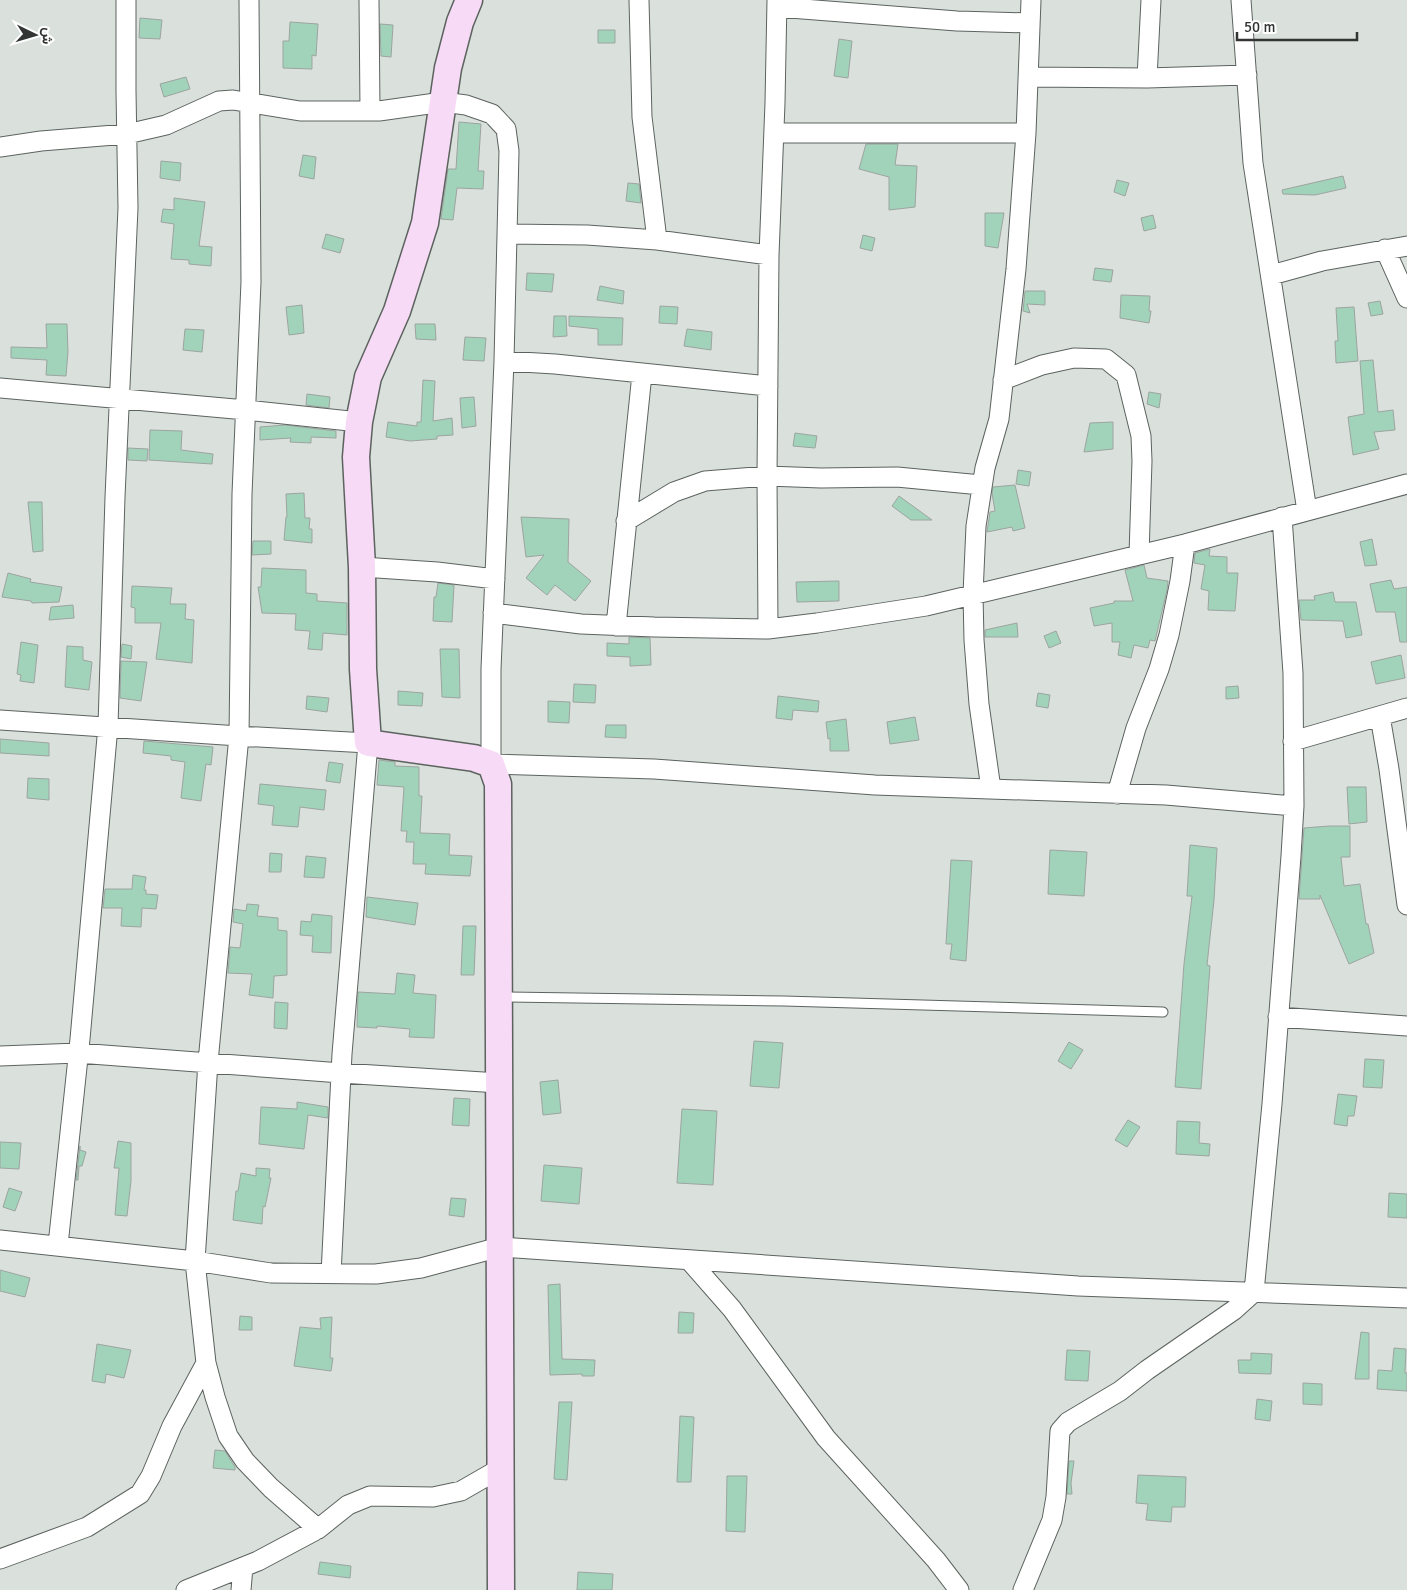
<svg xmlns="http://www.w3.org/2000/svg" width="1407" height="1590" font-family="Signika,Vazirmatn,sans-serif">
<rect width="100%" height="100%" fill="#dae1dd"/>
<path fill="#a1d3ba" stroke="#9da4a0" d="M140,18L162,20L160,39L139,38Z
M290,22L318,24L316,56L312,55V69L283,68V41H289Z
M380,24L393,25L391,57L381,56Z
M598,30H615V43H598Z
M839,39L852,41L848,78L834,76Z
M186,77L190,89L164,97L160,84Z
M459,122L481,124L478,171H484L483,189L457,188L453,220L441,219L448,169H456Z
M866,144H898L895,165L917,166L915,207L889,210V177L859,169Z
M303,155L316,157L314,179L299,176Z
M161,161L181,163L180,181L160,178Z
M1343,176L1346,188L1315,195L1283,194L1282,190Z
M1117,180L1129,183L1125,196L1114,192Z
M628,183L639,184L641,203L626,201Z
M174,198L205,202L199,246L212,247L211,266L189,264V260L171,259L174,224L161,222L163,209L174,210Z
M985,213H1004L998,248L985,246Z
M1153,215L1156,228L1144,231L1141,218Z
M326,234L344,239L340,253L322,248Z
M863,235L875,238L872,251L860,248Z
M1095,268L1113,270L1111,282L1093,280Z
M527,273L554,274L552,292L526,290Z
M600,286L624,291L623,304L597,300Z
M1025,291H1045V305L1027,304L1030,313L1023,311Z
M1121,295L1150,296L1149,311H1151L1149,323L1120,318Z
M1380,301L1383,314L1371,316L1368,303Z
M302,305L304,333L289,335L286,307Z
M660,306L678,307L677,324L659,323Z
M1354,307L1358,361L1336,363L1335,341H1338L1336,308Z
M554,316H566L567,336L553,337Z
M569,316L623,318L622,345H598V329L569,326Z
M46,324H67L68,352L66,376L46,375L47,360L11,358V347L47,348Z
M415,324H435L436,340L416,339Z
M185,329L204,330L202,352L183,350Z
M687,329L712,332L711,350L684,346Z
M465,337L486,338L484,361L463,360Z
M1373,360L1378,412L1393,410L1395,430L1374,432L1379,449L1353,455L1348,417L1364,414L1360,361Z
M423,380L435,381L433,421L452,418L453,435L437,436V439L410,441L386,437L388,422L417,426V422H421Z
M1149,392L1161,394L1159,408L1147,404Z
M307,394L330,397L329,408L306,405Z
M474,397L476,426L462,428L460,398Z
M1113,422V449L1084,452L1090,423Z
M285,425L336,431V438L311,437V443L290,442L291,438L260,440V427Z
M150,430L182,431L181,450L213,454L212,464L149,460Z
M795,433L817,436L815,448L793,446Z
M128,448L148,449L147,461L128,460Z
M1018,470L1031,472L1029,486L1016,484Z
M1015,485L1025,528L1013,531L1012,527L987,532L990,512L995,511L992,493L993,487Z
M304,493L305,518H310L309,529H312V543L284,540L286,517H287L286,494Z
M899,496L932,520H911L892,506Z
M28,502H42L43,551L33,552Z
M521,517L569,519L568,562L591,581L575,601L555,585L547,595L526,578L544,555L526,557Z
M1372,539L1377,565L1365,566L1360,542Z
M253,541H271V554L252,555Z
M1210,549L1209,556L1227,557V573H1238L1235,611L1208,610L1209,591L1201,589L1205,565L1194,563L1195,553Z
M1144,565L1147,578L1168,581L1167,590L1155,641L1150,640L1148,648L1134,645L1131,658L1118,655L1120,642H1112V623L1094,626L1090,608L1114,603V601H1133L1125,570Z
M262,568L306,570V593L317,594V601L347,603V635L323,633L322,650L308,649L310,631L295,630L296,614L262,613L258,587H261Z
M8,573L31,579L30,582L62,587L59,602L32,603L31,601L2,597Z
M1391,580L1394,589L1407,587V642H1400L1395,612H1376L1370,584Z
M839,581V601L797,602L796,582Z
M438,583L454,585L452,622L433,621L434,597H436Z
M132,586L172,588L170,604H186L185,619L194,620L192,663L156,659L161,623H135V608L131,607Z
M1333,592L1335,602H1356L1362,635L1346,638L1343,621L1301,620L1299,600H1315L1314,596Z
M73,605L74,618L49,620L51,607Z
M1017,623L1018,637H985V630Z
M1056,631L1061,643L1049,648L1044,636Z
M629,637L650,638L651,665L630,666V657L607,656V643L629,644Z
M21,642L38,645L34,683L20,681L21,675L17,674Z
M122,644L132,646L131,659L121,657Z
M67,646L83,647V660L92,662L89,690L65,687Z
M440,649H459L460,698L442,697Z
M1401,655L1405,678L1376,684L1371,662Z
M121,661L147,662L141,701L120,698Z
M574,684L596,685L595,703L573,702Z
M1238,686L1239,698L1226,699V687Z
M398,691L423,693L422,706L398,705Z
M1038,693L1050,695L1048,708L1036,706Z
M307,696L329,698L327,712L306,709Z
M778,696L819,701L818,712L793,710L792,720L776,718Z
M548,701L570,702L569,723L548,722Z
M915,717L919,740L890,744L887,722Z
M846,719L849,751H830V738L828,739L826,722Z
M606,725H626V738L605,737Z
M0,739L49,743V756L0,753Z
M144,741L213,747L211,765L206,764L201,801L181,798L185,762L171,760V756L143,753Z
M379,760L395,762V766L419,767V796H422L420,833L450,834L449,855L472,856L470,876L425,874L426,864H413L414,842H406L407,831H401L404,787L377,785Z
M329,762L343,764L340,783L326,781Z
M28,778L49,779V800L27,798Z
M260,784L326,790L324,810L300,807L298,827L272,825L274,806L258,804Z
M1347,787H1366L1367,822L1349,824Z
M1329,826H1350V857H1341L1344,886L1360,884L1366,924H1368L1374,953L1349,964L1320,895V899H1299L1304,828Z
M1190,845L1217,848L1214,900L1207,965L1210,966L1201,1089L1175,1087L1184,964L1192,896H1187Z
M1050,850L1087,852L1084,896L1048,894Z
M270,853L282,854L281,872H269Z
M306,856L326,858L324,878L304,877Z
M951,860L972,861L966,961L950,959L952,944H946Z
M133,875L146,877L144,890H146V894L158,895L156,909L142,908L141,927L121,926L122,908H103L105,889H132Z
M367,897L418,903L415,925L366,917Z
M247,904L259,905L257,916L278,918V930L287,931V975L274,976L273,998L249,995L252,974L228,973L230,947L240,948L243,924L233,922L234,909L246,911Z
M312,914L332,916L331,953L312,952L313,936L300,935L301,921L311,922Z
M463,926H476L474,975H461Z
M397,973L415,975L413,993L436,995L434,1038L409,1037L410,1029L377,1026V1028L357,1027L358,992L395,994Z
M275,1002L288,1003L287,1029L274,1028Z
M754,1041L783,1043L779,1088L750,1086Z
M1069,1042L1083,1050L1071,1069L1058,1061Z
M1365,1059L1384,1060L1382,1088L1363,1087Z
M558,1080L561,1113L543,1115L540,1082Z
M1338,1094L1357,1096L1354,1116H1348L1347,1126L1334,1124Z
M454,1098L470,1099L469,1126L452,1125Z
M297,1102L328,1107V1118L308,1115L304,1149L259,1144L261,1107L297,1109Z
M682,1109L717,1111L713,1185L677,1183Z
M1128,1120L1140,1127L1127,1147L1115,1140Z
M1177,1121L1200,1122L1199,1143L1210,1144L1209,1156L1176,1154Z
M118,1141L131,1143V1181L127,1216L115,1215L119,1168H114Z
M0,1142L21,1143L19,1169L0,1168Z
M80,1146V1150L86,1152L82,1166H79L78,1180H76Z
M544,1165L582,1168L579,1204L541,1201Z
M256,1168L270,1169L269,1178H271L265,1207L263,1206L262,1224L233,1220L236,1191H238L241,1173L256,1176Z
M9,1188L22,1192L15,1211L3,1207Z
M1389,1193L1407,1194V1218L1388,1217Z
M451,1198L466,1199L464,1217L449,1215Z
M0,1270L30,1278L25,1297L0,1291Z
M560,1284L562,1359L595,1360L594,1376H582V1374L550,1375L548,1285Z
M679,1312L694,1313L693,1333H678Z
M240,1316L252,1317V1330H239Z
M332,1317L330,1358H333L331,1371L294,1366L300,1327L321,1329L320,1318Z
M1361,1332L1369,1333V1379H1355Z
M97,1344L131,1350L124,1378L106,1374L105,1383L92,1381Z
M1394,1348L1406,1349L1405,1373H1407V1391L1377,1389L1378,1370L1392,1371Z
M1067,1350L1090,1351L1088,1381L1065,1380Z
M1251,1353L1272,1354L1271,1374L1239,1373L1238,1360H1251Z
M1303,1383L1322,1384V1405L1303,1404Z
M1257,1399L1272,1401L1270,1421L1255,1419Z
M559,1402H572L567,1480L554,1479Z
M680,1416L694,1417L691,1482H677Z
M215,1450L225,1451L235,1467V1470L213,1468Z
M1069,1461H1074L1071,1483L1072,1494H1067Z
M1138,1475L1186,1477L1185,1507H1172L1171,1522L1146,1520L1148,1504L1136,1503Z
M727,1476H747L745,1532L726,1531Z
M320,1562L351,1566L350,1578L318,1574Z
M578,1572L613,1574L612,1590H577Z"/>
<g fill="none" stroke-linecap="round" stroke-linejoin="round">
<defs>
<path id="lane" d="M502,997L784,1001L1163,1012"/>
<path id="street" d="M249,0L251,282L242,494L239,736L208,1062L195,1261L206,1363L215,1397L228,1436L245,1461L271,1488L318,1529
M369,0L370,111
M639,0L642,117L657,240
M1241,0L1253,163L1307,511
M777,7L957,21L1030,23
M1029,77L1147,78L1247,75
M1147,78L1151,0
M774,133H1026
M0,147L41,141L127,134L166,125L219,101L233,100L300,111H379L443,102L466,105L492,114L506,129L509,151L504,361L491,669V764L654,769L875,785L1166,795L1294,806
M507,234L587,235L657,240L769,255
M1385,249L1407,298
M1271,275L1322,261L1407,246
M504,361L555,364L768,386
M1003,380L1042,365L1074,358L1106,359L1126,375L1141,436L1142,461L1139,555
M0,388L246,410L359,422
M626,521L674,492L705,481L767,476L821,478L897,477L981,485
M362,567L437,572L495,579
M493,613L581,624L654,627L768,629L817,623L926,606L1185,544L1407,484
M616,626L642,374
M768,629L767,476L769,255L775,103L777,0
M1380,716L1389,769L1407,905
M0,720L239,736L368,743L342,1054L331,1274
M1293,741L1407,708
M991,789L979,704L974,640L973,594L976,526L985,468L999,419L1016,269L1026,133L1031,0
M1117,794L1136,728L1159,669L1169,635L1180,581L1185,544
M1278,1017L1407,1026
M0,1056L78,1053L341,1073L499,1083
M0,1240L195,1261L271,1273L376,1274L421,1268L500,1247L1078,1286L1407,1298
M58,1245L80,1039L108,726L115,497L128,208L126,91V0
M689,1260L732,1309L826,1438L936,1560L959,1590
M0,1559L87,1527L140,1494L151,1476L172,1426L206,1363
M186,1590L258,1561L318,1529L348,1505L370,1496L433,1497L461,1491L501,1468
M241,1590L243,1567
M1023,1590L1052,1520L1056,1497L1060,1431L1068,1422L1120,1391L1147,1370L1234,1310L1254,1292L1272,1104L1291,856L1294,806L1293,673L1282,517"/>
<path id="secondary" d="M469,0L460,22L448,68L425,223L397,311L368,377L359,422L356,457L362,567L363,669L368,743L474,758L491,764L498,784L501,1590"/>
</defs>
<use href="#lane" stroke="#5c635f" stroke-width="11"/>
<use href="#street" stroke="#5c635f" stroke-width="21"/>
<use href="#secondary" stroke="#5c635f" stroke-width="29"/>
<use href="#lane" stroke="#fff" stroke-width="9"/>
<use href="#street" stroke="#fff" stroke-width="19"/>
<use href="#secondary" stroke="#f7daf5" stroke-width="26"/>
</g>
<g transform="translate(35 35) rotate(95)" stroke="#ffffff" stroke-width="4" paint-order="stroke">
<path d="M0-4L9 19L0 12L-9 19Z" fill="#323533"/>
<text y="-8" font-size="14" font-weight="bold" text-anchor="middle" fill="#323533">ش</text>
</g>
<path d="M1237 32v8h120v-8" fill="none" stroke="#323533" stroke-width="2.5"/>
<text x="1244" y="32" font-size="15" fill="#323533" stroke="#ffffff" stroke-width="4" paint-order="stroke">50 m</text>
</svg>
